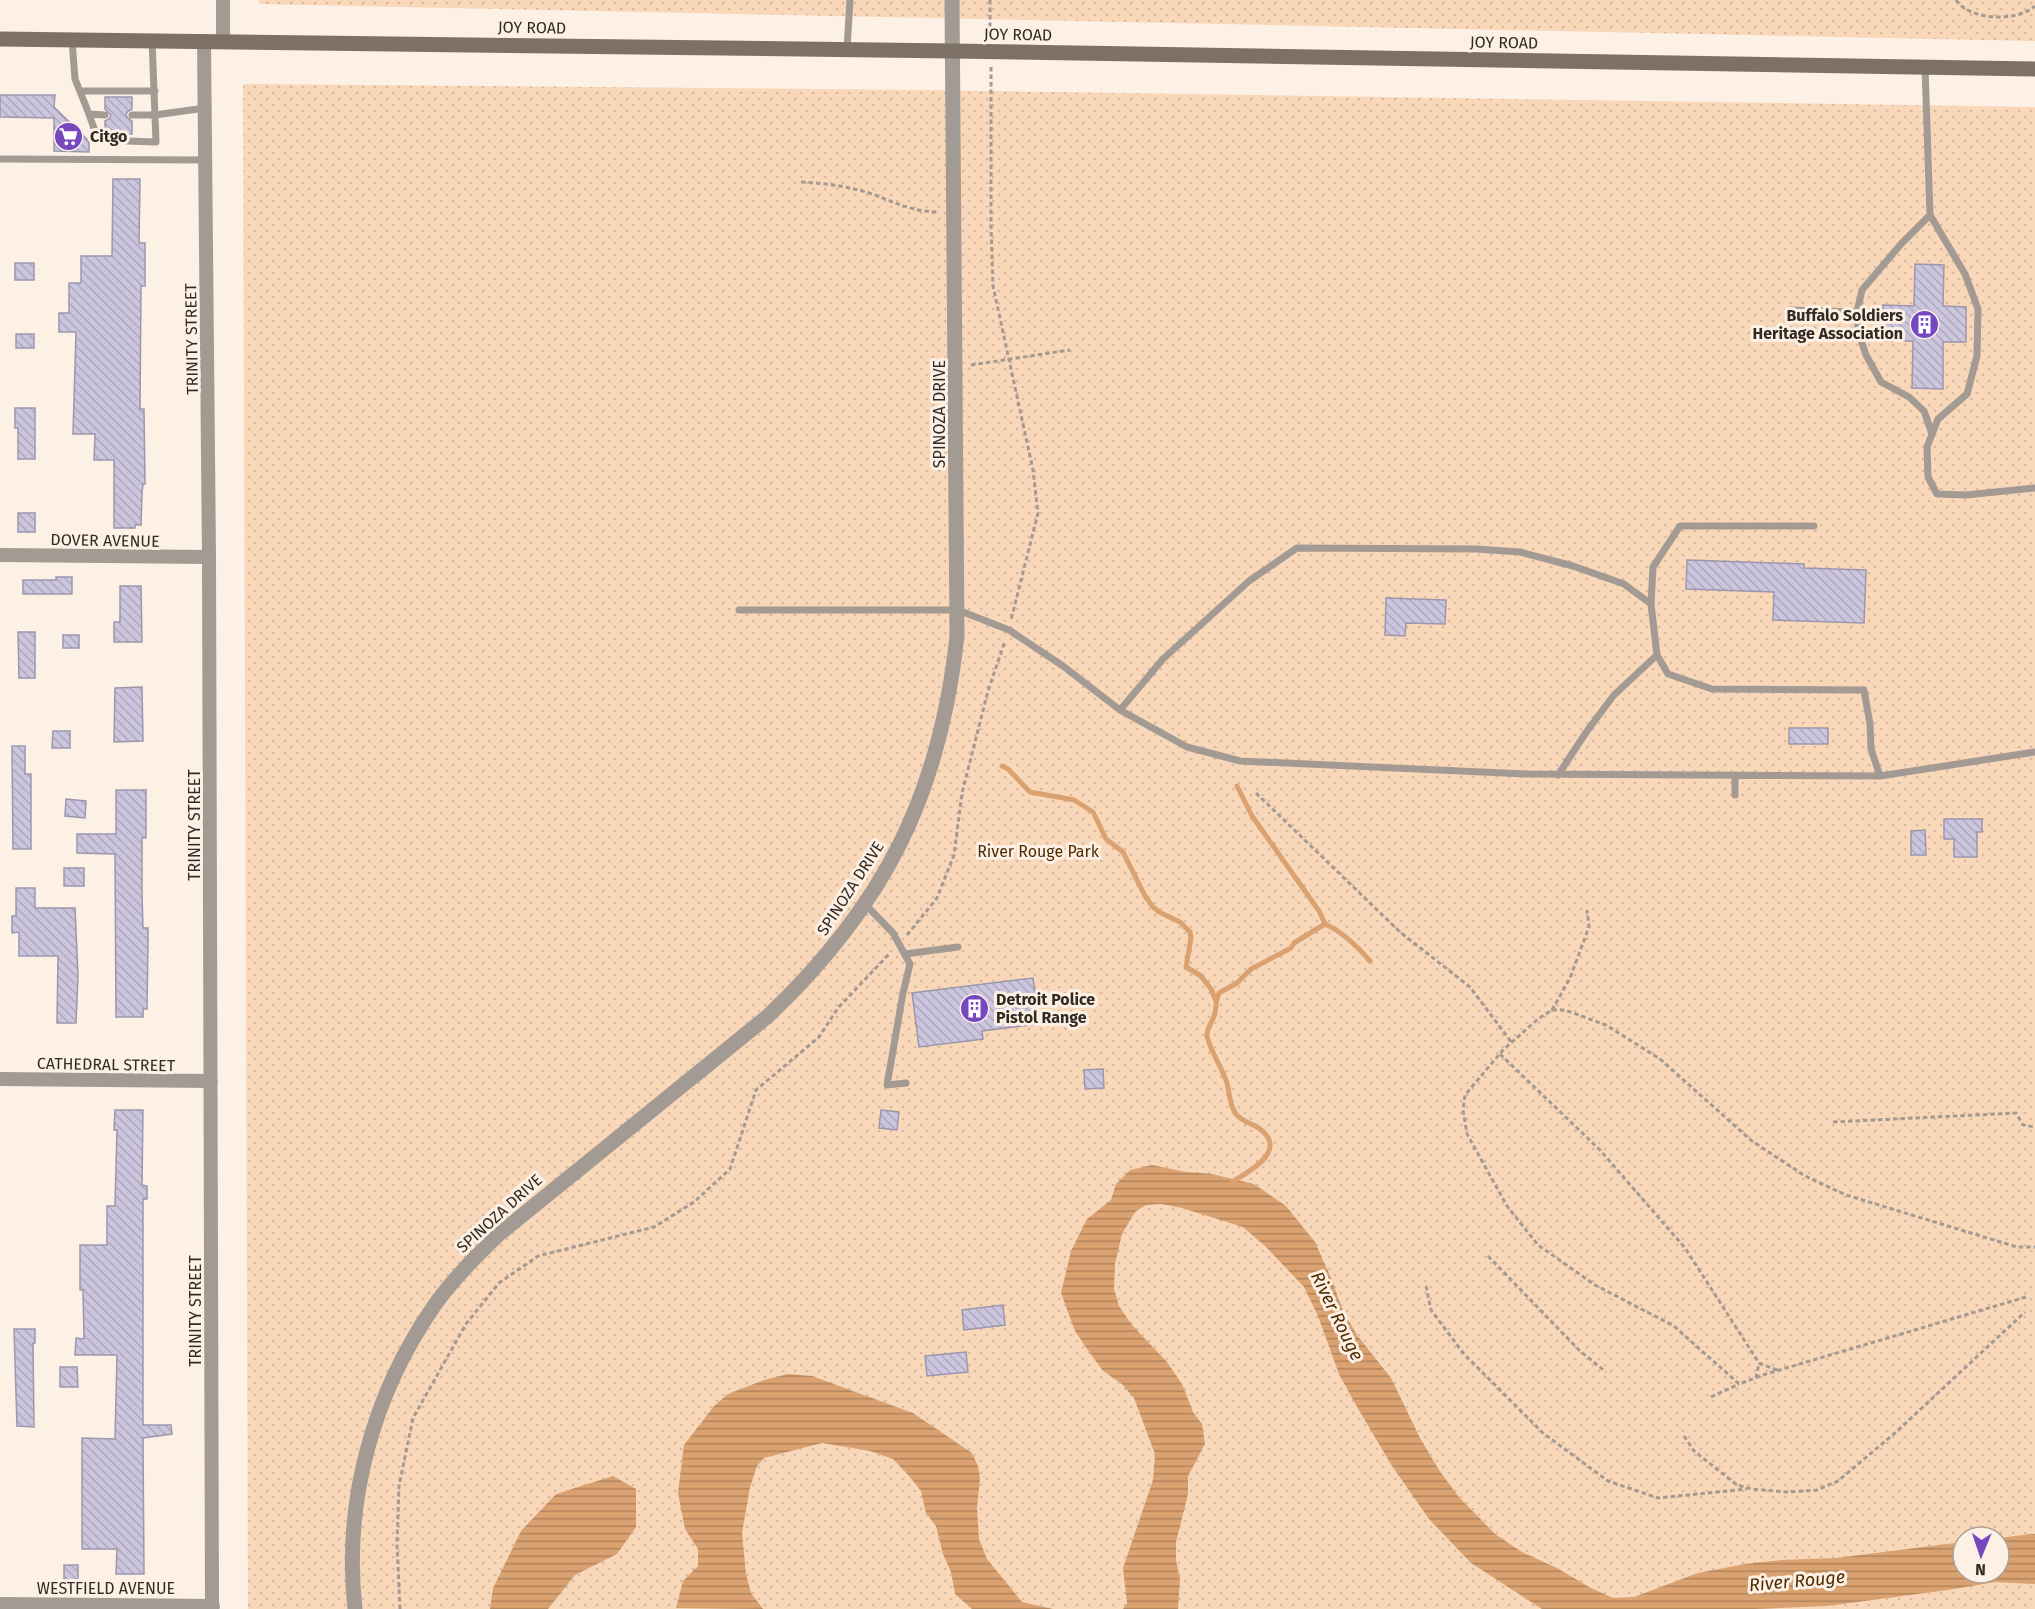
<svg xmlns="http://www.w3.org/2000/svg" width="2035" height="1609" font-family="'Fira Sans',sans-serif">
<defs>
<pattern id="park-dots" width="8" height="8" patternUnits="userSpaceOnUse" patternTransform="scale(1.5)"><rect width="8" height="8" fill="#f9d7b9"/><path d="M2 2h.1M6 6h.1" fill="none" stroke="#d6b99f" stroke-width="1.8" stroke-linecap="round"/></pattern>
<pattern id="water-rules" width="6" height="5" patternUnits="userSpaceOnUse" patternTransform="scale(1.5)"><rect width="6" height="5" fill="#d9a270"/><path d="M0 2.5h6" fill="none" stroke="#b1845c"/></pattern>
<pattern id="building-back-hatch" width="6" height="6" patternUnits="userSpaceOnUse" patternTransform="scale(1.5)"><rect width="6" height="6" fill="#cbc5dd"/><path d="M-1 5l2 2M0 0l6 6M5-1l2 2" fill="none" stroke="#afa9be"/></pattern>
</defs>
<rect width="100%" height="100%" fill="#fdf0e5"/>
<path fill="url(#park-dots)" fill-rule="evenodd" d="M259,0H2035V41L259,4Z
M243,84L922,90L2035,107V1609H248ZM1963,1537H1999V1573H1963Z"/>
<path fill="url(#water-rules)" d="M1152,1165L1186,1172L1212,1174L1254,1184L1286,1206L1315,1242L1331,1278L1343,1311L1357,1335L1391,1378L1420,1438L1439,1470L1458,1496L1495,1534L1522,1552L1557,1568L1589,1587L1613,1598L1634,1597L1698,1573L1745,1564L1782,1560L1836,1558L1963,1542V1573H1999V1538L2031,1534H2035V1584L1995,1582L1948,1590L1827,1606L1754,1609H1542L1471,1563L1429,1519L1392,1466L1353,1400L1339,1374L1318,1316L1304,1287L1266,1247L1243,1227L1182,1208L1161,1204L1146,1205L1135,1212L1122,1234L1115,1264L1114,1289L1119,1306L1131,1324L1167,1362L1182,1384L1193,1412L1202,1424L1205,1444L1188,1476V1494L1176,1542V1560L1180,1579L1178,1609H1123L1127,1603L1123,1568L1153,1480L1155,1454L1134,1398L1122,1384L1103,1371L1085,1346L1075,1331L1061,1293L1071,1251L1087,1219L1111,1200L1116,1184L1130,1170Z
M788,1374L812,1376L913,1413L972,1453L978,1466L980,1479L977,1507L979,1539L987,1559L1022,1602L1053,1609H972L955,1594L951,1572L943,1554L936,1526L926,1513L921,1491L909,1476L893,1459L870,1451L822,1443L764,1458L757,1466L750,1487L742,1533L746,1574L751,1593L763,1609L676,1608L683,1581L698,1566V1549L685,1529L678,1493L684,1445L714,1406L728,1394L764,1380Z
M613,1476L636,1489V1527L617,1554L575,1575L548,1609H490L493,1588L521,1531L556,1494Z"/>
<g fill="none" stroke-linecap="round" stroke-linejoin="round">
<path stroke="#d9a270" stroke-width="5" d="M1002,766L1008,769L1030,792L1074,800L1093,812L1106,839L1123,852L1145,896L1153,907L1159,912L1180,922L1190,932L1191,938L1186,967L1201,976L1211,989L1216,1001
M1237,786L1252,816L1319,911L1325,924C1343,932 1357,946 1370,961
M1232,1182C1248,1172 1289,1151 1260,1129C1252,1123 1242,1122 1236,1114C1229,1105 1230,1094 1227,1083C1222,1067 1211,1053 1207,1036C1207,1026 1213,1022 1215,1013C1216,1006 1216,1000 1219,993L1237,983L1251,969L1291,948L1294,943L1325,924"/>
</g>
<path fill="url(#building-back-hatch)" stroke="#9c97ad" stroke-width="1.5" d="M0,95H55L54,107L89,141V152L54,151V118L0,117Z
M105,97H132V109L127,112L126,116L132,121V134H105V121L109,119L111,115L105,109Z
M113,179H140L139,243H145V286H141L140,409H144L145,484H143L142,493L141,525H135V528H114V460H94L95,434H73L76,332H59V313H69V283H81V256H112Z
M15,263H34V280H15Z
M1915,264L1944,265L1943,306L1966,307V342H1943V389L1912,388L1913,341H1882L1883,305L1914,306Z
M16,334H34V348H16Z
M15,408H35V459H18V428H15Z
M18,513H35V532H18Z
M1687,560L1804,564V568L1866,570L1864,623L1773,620L1774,592L1686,589Z
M56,577H72V594H23V580H56Z
M120,586H141L142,642H114V622H120Z
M1386,598L1446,600L1445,624L1406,623L1405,636L1385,635Z
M18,632H35V678H19Z
M63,635H79V648H63Z
M142,687L143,741L114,742L115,688Z
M1789,728H1828V744H1789Z
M53,731H70V748H52Z
M12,746H25V774H31V849H13Z
M116,790H146V838H142V894L143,928H148V941L147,1009H143V1017H116L115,854L77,853V834H116Z
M66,799L86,801L85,818L65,816Z
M1944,819H1982V832H1977V857H1954V839H1944Z
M1925,830L1926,855H1911V831Z
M64,868H84V886H64Z
M16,888H35V908H75L78,976L76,1023H57L58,956H19V932L12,933V916H16Z
M1033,978L1039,1024L982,1031L983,1039L919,1047L912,993Z
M1103,1069L1104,1088L1085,1089L1084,1070Z
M115,1110H143L142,1185L147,1186V1199H143V1425H171L172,1434L143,1438L144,1574H116L117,1549H82V1438L115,1439L117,1355H75L76,1338L84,1339L83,1290H80V1245H107V1206H115L117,1130H114Z
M881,1110L899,1112L897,1130L879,1128Z
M1003,1305L1005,1325L964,1330L962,1310Z
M14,1329H35V1343H33L34,1427L17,1426Z
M966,1352L968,1372L927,1376L925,1356Z
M60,1367H77L78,1387H60Z
M64,1565H78V1582L64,1581Z"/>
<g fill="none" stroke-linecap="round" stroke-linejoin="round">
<path stroke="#a49a91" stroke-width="3" stroke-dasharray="4.5 3" stroke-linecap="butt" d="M990,0V37
M1956,0C1970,21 2017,22 2035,6
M991,67V227L993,286L1033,470L1038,513L1011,620
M801,182C823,183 845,186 866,192C891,200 910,212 938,212
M971,365L1070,350
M1256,793L1400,932L1470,987L1512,1043
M907,935L937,898L954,855L962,793L988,691L1005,641
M1552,1010L1570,978L1589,927L1587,910
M1500,1054L1600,1150L1685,1248L1759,1363L1777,1370
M1833,1122L2016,1113L2023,1125L2035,1127
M1488,1256L1580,1351L1606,1372
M1426,1286L1431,1310L1464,1354L1543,1433L1608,1481L1658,1498L1747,1489
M2026,1297L1766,1374L1739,1384L1674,1326L1595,1285L1538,1245L1507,1206L1467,1134L1463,1110L1465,1095L1503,1050L1538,1019L1552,1010H1565L1606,1025L1660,1059L1752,1141L1805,1176L1846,1195L2017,1247H2035
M1756,1378L1759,1363
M1711,1397L1739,1384
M1684,1436L1694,1451L1737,1485L1752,1489L1786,1492L1817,1490L1838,1481L1895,1433L2025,1312
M400,1609L397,1544L399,1486L413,1418L466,1324L499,1283L538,1256L654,1227L694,1202L730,1169L756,1090L819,1037L838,1008L890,953"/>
<path stroke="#a39b93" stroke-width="7" d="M72,40L75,79L89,114L105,115
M847,49L850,0
M1925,68L1930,215L1965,274L1978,309L1977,356L1967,394L1938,419L1927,447L1928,477L1937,494L1966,495L2035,488
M80,91H155
M89,114L98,140L156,142L152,40
M132,115H155L205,108
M0,159L205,160
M1930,215L1901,244L1862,290L1857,312L1858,331L1866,355L1881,382L1909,397L1924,411L1932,434
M1790,310L1857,312
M1651,604L1653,567L1680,526H1814
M739,610H958L1009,630L1063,666L1120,710L1187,747L1240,761L1526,774L1880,776L2035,752
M1120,710L1163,659L1249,581L1297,548L1476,549L1520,552L1573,566L1624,584L1651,604L1657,655L1668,674L1712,689L1864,690L1870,724L1871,749L1880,776
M1558,775L1587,731L1614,695L1657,655
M1735,795V775
M865,904L893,933L910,964L903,993L887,1085L906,1083
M905,954L958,947"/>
<path stroke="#a39b93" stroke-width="14" d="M223,0V41
M204,41L209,557L212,1609
M0,555L209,557
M0,1079L211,1081
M0,1604L213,1606"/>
<path stroke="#a39b93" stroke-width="15" d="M355,1609C343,1502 373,1394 434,1306C452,1280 475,1257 498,1235L768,1016C884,906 940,795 957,636L952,0"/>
<path stroke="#7d7166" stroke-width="15" d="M0,39L953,51L2035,69"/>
</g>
<defs>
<symbol id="supermarket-disc" viewBox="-11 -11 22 22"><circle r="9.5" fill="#7548c0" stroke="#fdf0e5"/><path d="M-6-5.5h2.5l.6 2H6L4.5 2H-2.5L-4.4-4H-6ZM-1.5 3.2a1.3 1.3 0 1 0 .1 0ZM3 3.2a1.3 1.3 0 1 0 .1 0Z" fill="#fff"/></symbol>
<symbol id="building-disc" viewBox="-11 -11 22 22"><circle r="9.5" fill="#7548c0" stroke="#fdf0e5"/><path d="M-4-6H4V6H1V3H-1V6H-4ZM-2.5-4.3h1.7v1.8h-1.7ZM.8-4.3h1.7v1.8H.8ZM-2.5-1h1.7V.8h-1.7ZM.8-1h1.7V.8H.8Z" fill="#fff"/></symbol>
</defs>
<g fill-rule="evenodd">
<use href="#supermarket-disc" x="52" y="120" width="33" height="33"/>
<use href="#building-disc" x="1908" y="308" width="33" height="33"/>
<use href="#building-disc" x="958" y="992" width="33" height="33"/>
</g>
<g text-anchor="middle" stroke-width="6" stroke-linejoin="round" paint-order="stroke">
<g font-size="16" fill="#322b24" stroke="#fdf0e5">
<text transform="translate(532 27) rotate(1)" y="6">JOY ROAD</text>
<text transform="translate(1018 34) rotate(1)" y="6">JOY ROAD</text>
<text transform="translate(1504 42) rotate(1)" y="6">JOY ROAD</text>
<text transform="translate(191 339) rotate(-91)" y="6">TRINITY STREET</text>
<text transform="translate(939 414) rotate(-90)" y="6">SPINOZA DRIVE</text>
<text transform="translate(105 540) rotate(1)" y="6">DOVER AVENUE</text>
<text transform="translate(194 825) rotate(-90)" y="6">TRINITY STREET</text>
<text transform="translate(850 888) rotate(-57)" y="6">SPINOZA DRIVE</text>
<text transform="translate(106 1064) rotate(1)" y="6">CATHEDRAL STREET</text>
<text transform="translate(499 1213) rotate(-42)" y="6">SPINOZA DRIVE</text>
<text transform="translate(195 1311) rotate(-90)" y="6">TRINITY STREET</text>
<text x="106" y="1594">WESTFIELD AVENUE</text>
</g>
<g font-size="16" font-weight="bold" fill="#322b24" stroke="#fdf0e5" text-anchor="start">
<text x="90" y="142">Citgo</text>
<text x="1903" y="321" text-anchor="end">Buffalo Soldiers<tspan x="1903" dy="18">Heritage Association</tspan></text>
<text x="996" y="1005">Detroit Police<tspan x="996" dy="18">Pistol Range</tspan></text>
</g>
<g font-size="16" fill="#4f2b02" stroke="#fdf0e5">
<text x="1038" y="857">River Rouge Park</text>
</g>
<g font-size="18" font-style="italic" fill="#4f2b02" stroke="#fdf0e5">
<text transform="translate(1337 1316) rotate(64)" y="6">River Rouge</text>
<text transform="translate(1797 1581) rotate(-5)" y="6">River Rouge</text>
</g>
</g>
<g transform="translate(1981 1555) rotate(182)"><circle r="28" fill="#fdf0e5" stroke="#aca198" stroke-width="1.5"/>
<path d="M0-4.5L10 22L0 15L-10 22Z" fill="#7548c0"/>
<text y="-9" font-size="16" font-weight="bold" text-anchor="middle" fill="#322b24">N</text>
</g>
</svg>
